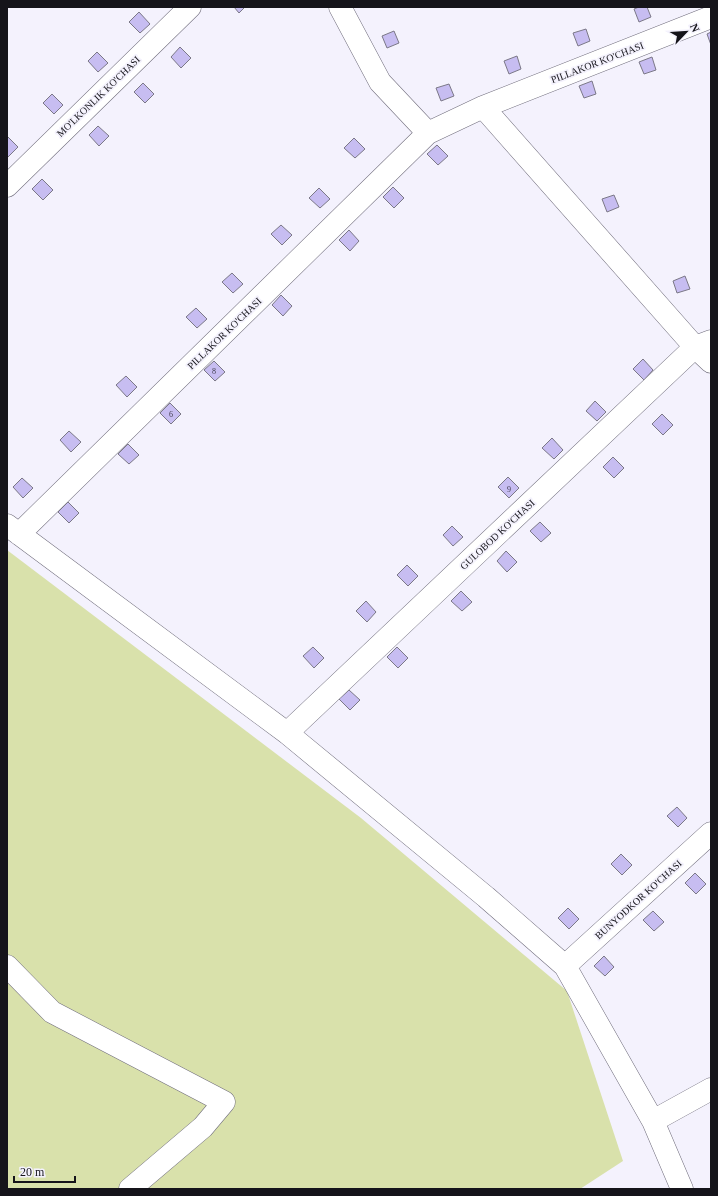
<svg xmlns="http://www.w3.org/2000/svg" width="718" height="1196" font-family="Georgia,serif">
<rect width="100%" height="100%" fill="#f4f2fd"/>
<path fill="#d9e1ab" d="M7,550L361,818L567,991L623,1161L580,1189H7Z"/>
<path fill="#c7bdf1" stroke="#7b7887" d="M234,7H245L239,13Z
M639,7H647L651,17L639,22L634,9Z
M139,12L150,24L140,33L129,22Z
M586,29L590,41L578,46L573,33Z
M394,31L399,43L387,48L382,36Z
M711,32V45L707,34Z
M180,47L191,58L181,68L171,57Z
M97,52L108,63L98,72L88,61Z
M517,56L521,69L509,74L504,61Z
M652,57L656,70L644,74L639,62Z
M592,81L596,94L584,98L579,86Z
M143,83L154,94L145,103L134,92Z
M449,84L454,96L441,101L436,88Z
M52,94L63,105L54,114L43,103Z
M98,126L109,136L99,146L89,135Z
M7,136L18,147L8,157L7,155Z
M354,138L365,149L355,158L344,148Z
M437,145L448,156L438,165L427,154Z
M42,179L53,190L43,200L32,189Z
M393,187L404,198L394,208L383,197Z
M319,188L330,199L320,208L309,198Z
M614,195L619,207L607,212L602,199Z
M281,225L292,235L282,245L271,234Z
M349,230L359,241L350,251L339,240Z
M232,273L243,284L233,293L222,282Z
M685,276L690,289L677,293L673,281Z
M281,295L292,306L283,316L272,305Z
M196,308L207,319L197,328L186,317Z
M643,359L653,370L644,380L633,369Z
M214,361L225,372L215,381L204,370Z
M126,376L137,387L127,397L116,385Z
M595,401L606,412L597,421L586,411Z
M170,403L181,414L171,424L160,413Z
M662,414L673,425L663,435L652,424Z
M69,431L81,442L71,452L60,440Z
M552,438L563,450L554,459L542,448Z
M128,444L139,455L129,464L118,454Z
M613,457L624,468L614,478L603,467Z
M508,477L519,488L509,498L498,487Z
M22,478L33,488L23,498L13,487Z
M68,502L79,513L69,523L58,512Z
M540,522L551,533L541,542L530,531Z
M452,526L463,537L453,546L443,535Z
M506,551L517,562L507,572L497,561Z
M407,565L418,576L408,586L397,575Z
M461,591L472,602L462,611L451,601Z
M366,601L376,612L367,622L356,611Z
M313,647L324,658L314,668L303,656Z
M397,647L408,658L398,668L387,657Z
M349,690L360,700L350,710L339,699Z
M677,807L687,818L678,827L667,816Z
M621,854L632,865L622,875L611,864Z
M695,873L706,884L696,894L685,883Z
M568,908L579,919L569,929L558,918Z
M653,911L664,922L654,931L643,920Z
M604,956L614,967L605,976L594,966Z"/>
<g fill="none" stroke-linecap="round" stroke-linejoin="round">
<defs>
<path id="minor" d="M340,7L380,82L428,133L483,107L695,347L711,362
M483,107L711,17
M7,186L190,7
M7,525L287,733L486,897L565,966L653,1121L682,1189
M19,534L428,133
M287,733L695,347L711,341
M7,966L52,1012L224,1102L203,1127L130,1189
M565,966L711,833
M653,1121L711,1089"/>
</defs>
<use href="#minor" stroke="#706d7c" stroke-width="23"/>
<use href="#minor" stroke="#fff" stroke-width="22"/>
</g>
<g text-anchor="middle" stroke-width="3.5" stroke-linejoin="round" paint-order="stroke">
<g font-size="8" fill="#423e50">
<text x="214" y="374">8</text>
<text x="171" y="417">6</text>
<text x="509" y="492">9</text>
</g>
<g font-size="10" fill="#15141a" stroke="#f4f2fd">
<text transform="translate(597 62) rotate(-21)" y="4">PILLAKOR KO'CHASI</text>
<text transform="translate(98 96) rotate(-44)" y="4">MO'LKONLIK KO'CHASI</text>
<text transform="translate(224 333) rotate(-44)" y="4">PILLAKOR KO'CHASI</text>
<text transform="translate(497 534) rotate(-43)" y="4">GULOBOD KO'CHASI</text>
<text transform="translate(638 899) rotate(-42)" y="4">BUNYODKOR KO'CHASI</text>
</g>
</g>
<rect width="718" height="1196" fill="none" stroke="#15141a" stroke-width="16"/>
<g transform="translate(686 32) rotate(65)" stroke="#f4f2fd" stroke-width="3" paint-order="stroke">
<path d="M0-3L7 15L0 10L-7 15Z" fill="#15141a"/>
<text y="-6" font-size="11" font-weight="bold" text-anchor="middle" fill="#15141a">N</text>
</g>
<path d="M14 1176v6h61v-6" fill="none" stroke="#15141a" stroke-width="2"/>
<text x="20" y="1176" font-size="12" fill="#15141a" stroke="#f4f2fd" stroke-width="3" paint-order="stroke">20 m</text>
</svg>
